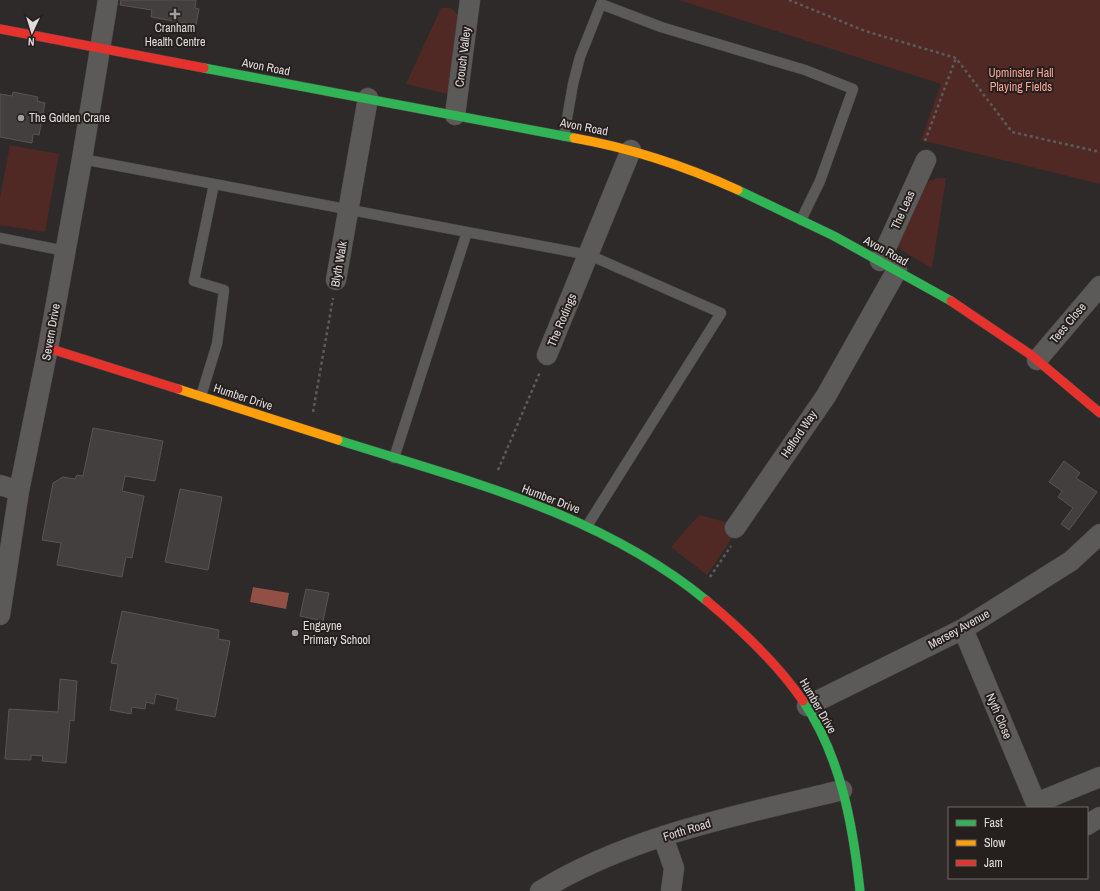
<svg xmlns="http://www.w3.org/2000/svg" width="1100" height="891" font-family="'Archivo Narrow',sans-serif">
<rect width="100%" height="100%" fill="#2e2a29"/>
<path fill="#512924" d="M679,0H1100V184L921,140L941,84Z
M441,8H451L459,16L451,95L406,84Z
M10,145L59,154L45,232L0,225V198Z
M937,178H946L932,268L896,247L925,183Z
M699,515L729,523L733,536L707,575L671,547Z"/>
<path fill="#924f46" d="M253,587L289,593L286,609L250,602Z"/>
<path fill="#433f3f" stroke="#585454" d="M121,0H196L195,8L199,9L196,25L151,17L152,10L120,5Z
M13,92L38,97L37,101L45,103L39,135L33,134L32,143L0,137V94L12,96Z
M93,428L163,441L155,481L125,476L122,491L144,496L132,558L126,557L122,577L57,565L61,543L42,540L53,483L63,477L75,479L77,475L83,476Z
M1064,461L1080,473L1076,478L1097,492L1069,530L1061,524L1073,508L1058,497L1062,491L1049,482Z
M180,489L222,497L208,570L165,562Z
M306,589L329,593L323,621L300,616Z
M122,611L219,630L218,639L230,641L215,717L176,710L178,699L156,694L154,704L146,702L145,709L132,707L131,714L110,710L118,664L111,663Z
M60,679L77,681L74,721L70,720L66,763L42,761L43,756L31,755V760L5,759L9,709L58,712Z"/>
<g fill="none" stroke-linecap="round" stroke-linejoin="round">
<defs>
<path id="lane" d="M564,136L573,84L580,57L601,4L661,27L805,70L853,89L820,181L801,220
M82,159L589,255L721,313L587,526
M0,238L65,251
M201,396L217,344L224,290L194,281L214,184
M394,458L467,232"/>
<path id="street" d="M455,115L470,0
M880,261L926,160
M336,280L368,98
M547,355L631,150
M1037,360L1100,286
M0,485L19,491
M735,528L826,396L897,270
M0,615L19,491L48,348L82,159L108,0
M963,629L1038,808
M807,706L963,629L1071,561L1100,534
M1036,803L1100,777
M1087,825L1100,817
M663,837L674,868L671,891
M540,891C631,835 740,815 842,790"/>
<path id="fast" d="M204,68L574,138
M738,190L834,236L951,301
M338,440C467,481 600,513 707,601
M803,701C841,757 853,825 860,891"/>
<path id="slow" d="M574,138C631,148 685,166 738,190
M178,389L338,440"/>
<path id="jam" d="M0,29L204,68
M951,301L1031,355L1100,413
M48,348L178,389
M707,601C743,631 777,663 803,701"/>
</defs>
<use href="#lane" stroke="#4a4746" stroke-width="11"/>
<use href="#street" stroke="#4a4746" stroke-width="21"/>
<use href="#fast" stroke="#4a4746" stroke-width="10"/>
<use href="#slow" stroke="#4a4746" stroke-width="10"/>
<use href="#jam" stroke="#4a4746" stroke-width="10"/>
<path stroke="#5c5a5a" stroke-width="2.5" stroke-dasharray="3 3" stroke-linecap="butt" d="M789,0L865,31L956,58L1012,132L1100,152
M925,141L956,58
M313,412L333,298
M498,470L540,372
M710,577L731,546"/>
<use href="#lane" stroke="#5c5a59" stroke-width="10"/>
<use href="#street" stroke="#5c5a59" stroke-width="20"/>
<use href="#fast" stroke="#30b455" stroke-width="9"/>
<use href="#slow" stroke="#ff9f0a" stroke-width="9"/>
<use href="#jam" stroke="#e5322d" stroke-width="9"/>
</g>
<g fill="#a29d9c" stroke="#251f1e" stroke-width="1.5">
<path d="M173 8h4v4h4v4h-4v4h-4v-4h-4v-4h4z"/>
<circle cx="21" cy="118" r="4"/>
<circle cx="295" cy="633" r="4"/>
</g>
<g text-anchor="middle" stroke-width="4" stroke-linejoin="round" paint-order="stroke">
<g font-size="12" fill="#e0dbda" stroke="#251f1e" text-anchor="start">
<text x="175" y="32" text-anchor="middle">Cranham<tspan x="175" dy="14">Health Centre</tspan></text>
<text x="29" y="122">The Golden Crane</text>
<text x="303" y="630">Engayne<tspan x="303" dy="14">Primary School</tspan></text>
</g>
<g font-size="12" fill="#e0dbda" stroke="#251f1e">
<text transform="translate(463 57) rotate(-83)" y="4">Crouch Valley</text>
<text transform="translate(266 67) rotate(11)" y="4">Avon Road</text>
<text transform="translate(584 127) rotate(11)" y="4">Avon Road</text>
<text transform="translate(903 210) rotate(-66)" y="4">The Leas</text>
<text transform="translate(886 251) rotate(29)" y="4">Avon Road</text>
<text transform="translate(339 264) rotate(-80)" y="4">Blyth Walk</text>
<text transform="translate(562 320) rotate(-67)" y="4">The Rodings</text>
<text transform="translate(1068 323) rotate(-50)" y="4">Tees Close</text>
<text transform="translate(51 332) rotate(-80)" y="4">Severn Drive</text>
<text transform="translate(243 397) rotate(18)" y="4">Humber Drive</text>
<text transform="translate(799 434) rotate(-56)" y="4">Helford Way</text>
<text transform="translate(551 499) rotate(21)" y="4">Humber Drive</text>
<text transform="translate(959 629) rotate(-29)" y="4">Mersey Avenue</text>
<text transform="translate(818 706) rotate(60)" y="4">Humber Drive</text>
<text transform="translate(999 716) rotate(67)" y="4">Nyth Close</text>
<text transform="translate(687 830) rotate(-17)" y="4">Forth Road</text>
</g>
<g font-size="12" fill="#faa598" stroke="#251f1e">
<text x="1021" y="77">Upminster Hall<tspan x="1021" dy="14">Playing Fields</tspan></text>
</g>
</g>
<rect x="948" y="807" width="140" height="72" fill="#251f1e" stroke="#706a69"/>
<rect x="956" y="820" width="20" height="6" fill="#30b455" stroke="#706a69"/>
<text x="984" y="827" font-size="12" fill="#e0dbda">Fast</text>
<rect x="956" y="840" width="20" height="6" fill="#ff9f0a" stroke="#706a69"/>
<text x="984" y="847" font-size="12" fill="#e0dbda">Slow</text>
<rect x="956" y="860" width="20" height="6" fill="#e5322d" stroke="#706a69"/>
<text x="984" y="867" font-size="12" fill="#e0dbda">Jam</text>
<g transform="translate(32 32) rotate(184)" stroke="#251f1e" stroke-width="3" paint-order="stroke">
<path d="M0-3L7 15L0 10L-7 15Z" fill="#e0dbda"/>
<text y="-6" font-size="11" font-weight="bold" text-anchor="middle" fill="#e0dbda">N</text>
</g>
</svg>
